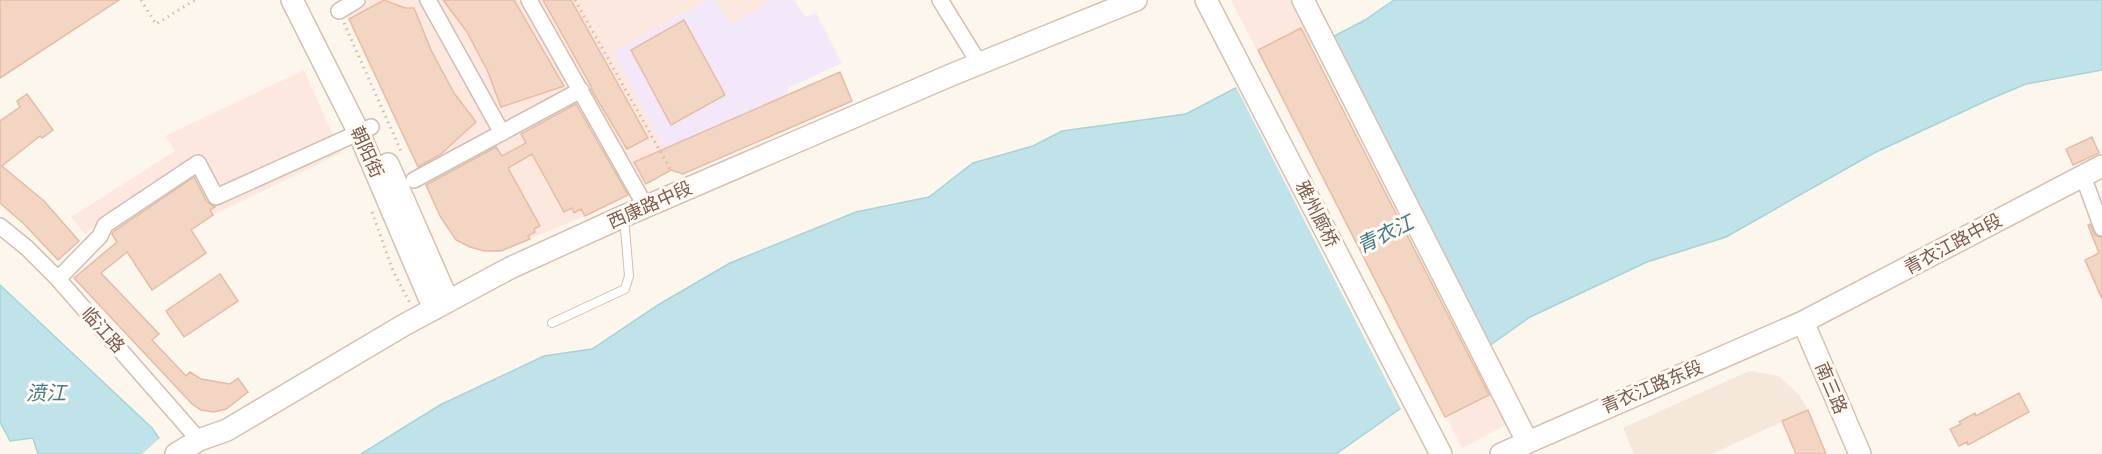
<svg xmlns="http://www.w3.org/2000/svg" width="2102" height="454" font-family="'Varela Round','Noto Sans SC',sans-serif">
<rect width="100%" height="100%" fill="#fdf6ec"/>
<path fill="#f5e8da" d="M1749,371L1779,376L1800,396L1808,410L1712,454H1634L1623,428Z"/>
<path fill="#fde8e0" d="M338,0H707L614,52L674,167L628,195L585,216L501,251H485L470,247L455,240L440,216L349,19Z
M716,0H773L731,25Z
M1231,0H1294L1512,422L1462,448Z
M304,70L341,153L213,215L123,252L101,220L85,234L71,217L175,151L165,136Z"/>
<path fill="#f3e8fa" d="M707,0H716L731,24L773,0H794L805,17L816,13L842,63L788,88L787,95L799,123L674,167L614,52Z"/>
<path fill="#bfe3e8" stroke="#a5d3da" stroke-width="1.5" d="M1394,0H2102V70L2026,84L1988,100L1874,153L1726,237L1647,262L1530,317L1336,454H361L440,405L544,356L592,349L658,305L730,263L856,212L929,197L973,163L1033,146L1062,131L1186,114L1365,20Z
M0,285L152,428L170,454H38L33,438L10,441L0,422Z"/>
<path fill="#fdf6ec" d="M1332,34L1492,347L1402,411L1235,85Z
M161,437L173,454H142Z"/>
<path fill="#f3d5c3" stroke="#e6bba3" stroke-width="1.5" d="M0,0H119L0,78Z
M384,0L405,8H414L431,50L454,93L476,122L441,154L418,167L349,19Z
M443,0H514L564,86L501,107L488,72L467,32Z
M543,0H571L648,138L627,149L591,89L592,88Z
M684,20L725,95L671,125L631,50Z
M1301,28L1489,395L1445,417L1258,50Z
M840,72L852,101L683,174L671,170L646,184L634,162Z
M27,94L53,130L42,138L40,136L2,166L44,201L79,241L58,260L24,224L0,203V121L20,107L17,101Z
M576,104L628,195L585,216L581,209L574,213L572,208L564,212L532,154L508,168L540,226L534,229L535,232L528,236L530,239L501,251H485L470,247L456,240L440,216L426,185L496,147L502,156L526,143L521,134Z
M2092,137L2099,153L2073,165L2066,149Z
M194,177L207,202L215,207L210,210L213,215L191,230L206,253L152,290L127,252L101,273L159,334L152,340L186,376L190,372L201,379L230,384L238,378L248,392L226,409L214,412L201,410L192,404L74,278L117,242L112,234L113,232Z
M2090,224L2095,235L2102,238V299L2085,260L2099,253L2088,225Z
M220,274L238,301L184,337L166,311Z
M2019,393L2029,412L1968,445L1967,442L1959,446L1950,429L1961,424L1959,422L1975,413L1976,416Z
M1808,410L1826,454H1796L1782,421Z"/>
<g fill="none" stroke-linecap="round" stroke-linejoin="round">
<defs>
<path id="lane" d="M552,323L625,289L629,276L624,217"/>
<path id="street" d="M428,0L502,133
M529,0L646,207
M940,0L979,63
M339,11L357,0
M2083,176L2102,228
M414,180L581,90
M0,226L27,248L58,279L199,440
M58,279L100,236L105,225L198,163L216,197L371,127"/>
<path id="secondary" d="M292,0L359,133L434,309
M1206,0L1441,454
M1303,0L1527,441
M388,164L448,301
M1803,322L1860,454
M176,454L199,440L227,430L404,325L510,268L624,216L951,75L1136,0
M1501,454L1803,322L2102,166"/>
</defs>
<use href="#lane" stroke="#d1beb0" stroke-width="10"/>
<use href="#street" stroke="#d1beb0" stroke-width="18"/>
<use href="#secondary" stroke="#d6c0b0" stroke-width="24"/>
<path stroke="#d9b8a5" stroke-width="3" stroke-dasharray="1.5 4.5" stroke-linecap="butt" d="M141,0L156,24L195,0
M575,0L672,172
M344,23L401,151
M372,212L393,271L410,303"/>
<use href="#lane" stroke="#fff" stroke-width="8"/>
<use href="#street" stroke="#fff" stroke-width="15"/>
<use href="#secondary" stroke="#fff" stroke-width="21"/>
</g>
<g text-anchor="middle" stroke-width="6" stroke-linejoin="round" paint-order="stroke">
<g font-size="18" fill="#7a5c4d" stroke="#fffaf3">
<text transform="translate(367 152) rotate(66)" y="6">朝阳街</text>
<text transform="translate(650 205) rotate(-24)" y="6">西康路中段</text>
<text transform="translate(1317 214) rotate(63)" y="6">雅州廊桥</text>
<text transform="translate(1953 244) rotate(-28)" y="6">青衣江路中段</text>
<text transform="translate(103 330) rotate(48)" y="6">临江路</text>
<text transform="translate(1652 387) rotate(-23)" y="6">青衣江路东段</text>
<text transform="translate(1831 388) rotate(67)" y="6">南三路</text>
</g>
<g font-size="20" font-style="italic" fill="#437c86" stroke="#fffaf3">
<text transform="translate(1385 234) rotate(-26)" y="7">青衣江</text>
<text x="46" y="400">𣸣江</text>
</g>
</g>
</svg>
